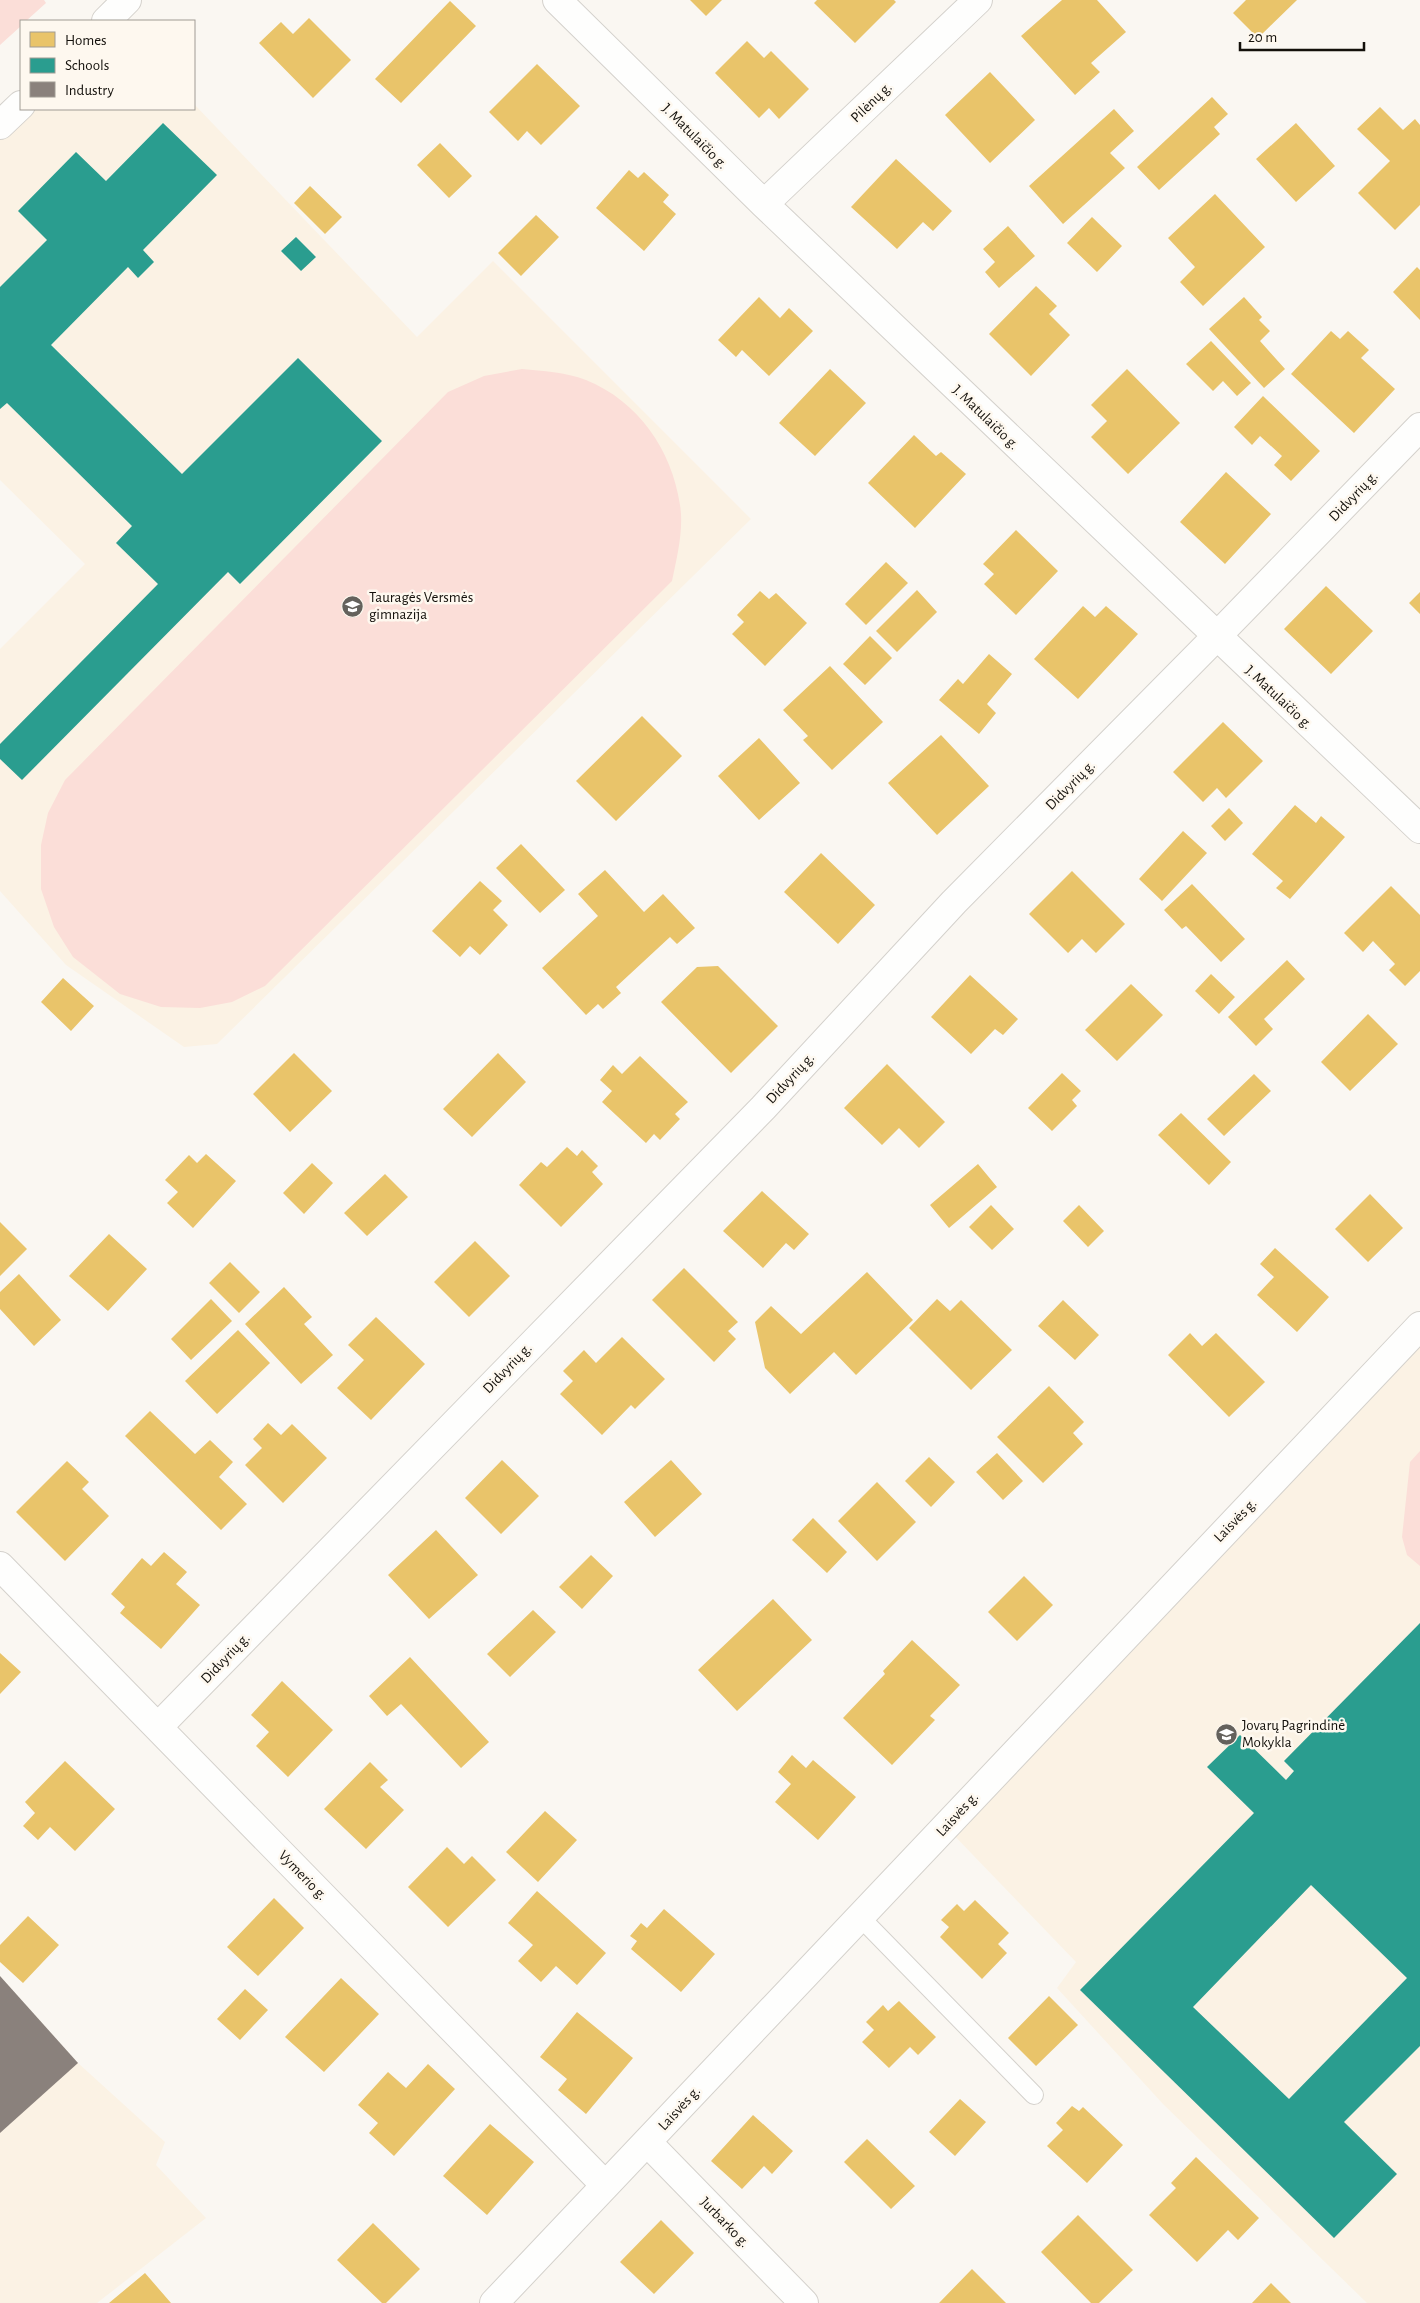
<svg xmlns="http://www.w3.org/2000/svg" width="1420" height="2303" font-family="'Alegreya Sans',sans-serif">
<rect width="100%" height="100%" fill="#faf7f2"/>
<path fill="#fbf2e4" d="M194,104L417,337L493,261L751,519L217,1044L184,1047L66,965L0,891V649L85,564L0,480V125L21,109H194Z
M1420,1326V2303H1367L1163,2104L1057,1988L1076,1962L946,1827Z
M0,1976L78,2063L165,2142L156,2165L206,2218L97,2303H0Z"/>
<path fill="#fbded8" d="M0,0H44L46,3L26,21H21V26L0,45Z
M522,369C543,371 565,372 586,380C638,401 672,450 680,505C684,529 677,557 672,581L265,986L232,1002L200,1008L161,1007L120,994L73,957L54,927L41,889V845L48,813L65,780L448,392L484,376Z
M1420,1451V1566L1407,1555L1402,1537L1410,1462Z"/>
<path fill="#e9c46a" d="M690,0H722L706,16Z
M817,0H894L896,2L855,43L814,3Z
M1062,0H1097L1126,32L1091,63L1100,72L1075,95L1021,36Z
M1246,0H1297L1258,38L1233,13Z
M450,1L476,26L401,103L375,79Z
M309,18L351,60L313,98L259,43L281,22L293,34Z
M747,41L764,58L771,51L809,89L779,119L769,108L759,118L715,73Z
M537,64L580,106L541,145L527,131L518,141L489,112Z
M990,72L1035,120L990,163L945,115Z
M1212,97L1228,114L1214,127L1220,134L1159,190L1137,167Z
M1380,107L1403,130L1415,119L1420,125V205L1395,230L1358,193L1390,161L1357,129Z
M1114,109L1134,131L1110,153L1125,168L1063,224L1029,186Z
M1296,123L1335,166L1296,202L1256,159Z
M440,143L472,176L449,198L417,165Z
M896,159L952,211L933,231L923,222L897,249L851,207Z
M629,170L638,178L644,172L669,195L663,202L676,214L644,251L596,208Z
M310,186L342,217L325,234L294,203Z
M1215,194L1265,247L1203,306L1180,282L1195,267L1168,238Z
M536,215L559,237L521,276L498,253Z
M1092,217L1122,246L1097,272L1067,243Z
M1008,226L1035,256L999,288L985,272L995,262L983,249Z
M1417,267L1420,270V320L1393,292Z
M1036,286L1057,306L1049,314L1070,335L1031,376L989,334Z
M759,297L780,318L789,308L813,331L769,376L742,350L736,357L718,340Z
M1244,297L1262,317L1259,320L1270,331L1260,341L1285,369L1264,388L1209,329Z
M1331,331L1340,339L1348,331L1369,350L1361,358L1395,389L1354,433L1291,374Z
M1211,341L1251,383L1237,396L1223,381L1213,391L1186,364Z
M830,369L866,403L815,456L779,423Z
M1127,369L1180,423L1128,474L1091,437L1107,421L1091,405Z
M1263,396L1320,451L1291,481L1274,465L1282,456L1260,436L1252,445L1234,427Z
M914,435L936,456L941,452L966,474L915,528L868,483Z
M1226,472L1271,514L1225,564L1180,522Z
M1016,530L1058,571L1016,615L984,584L994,574L983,564Z
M886,562L908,583L866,625L845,604Z
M1326,586L1373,631L1331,674L1284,629Z
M917,590L937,612L897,652L876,631Z
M760,591L769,599L776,593L807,623L765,666L732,634L744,622L737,615Z
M1420,592V614L1409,603Z
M1083,606L1095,617L1106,606L1138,634L1078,699L1034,659Z
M870,636L892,658L865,685L843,664Z
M989,654L1012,674L987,704L996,713L979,734L939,700L958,679L963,684Z
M830,666L883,722L832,770L803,740L808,736L783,710Z
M642,716L682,756L616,821L576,781Z
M1223,722L1263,761L1226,798L1217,788L1203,802L1173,772Z
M941,735L989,786L937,835L888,783Z
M759,738L800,783L759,820L718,776Z
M1295,805L1316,823L1321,816L1345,837L1290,899L1276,888L1283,881L1252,854Z
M1229,808L1243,823L1225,841L1211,826Z
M1183,831L1207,853L1162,901L1139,879Z
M521,844L565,890L540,913L496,868Z
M821,853L875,905L838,944L784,892Z
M605,870L644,912L663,894L695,928L677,944L670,937L616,987L621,993L603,1009L598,1004L586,1015L542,968L598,916L578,894Z
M1072,871L1125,924L1096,953L1082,939L1068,953L1029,914Z
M480,881L502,901L493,910L508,925L480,955L470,946L460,957L432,931Z
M1192,884L1245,939L1221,962L1186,926L1182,929L1164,910Z
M1391,886L1420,915V971L1405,986L1389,970L1395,964L1373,941L1363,952L1344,933Z
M1287,960L1305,979L1264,1019L1273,1029L1256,1046L1228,1017Z
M718,966L778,1026L731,1073L661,1002L697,967Z
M1211,974L1235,997L1219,1014L1195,991Z
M970,975L1018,1019L1003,1035L995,1029L971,1054L931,1017Z
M63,978L94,1006L71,1031L41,1002Z
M1131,984L1163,1015L1117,1061L1085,1030Z
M1368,1014L1398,1044L1350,1091L1321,1062Z
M294,1053L332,1091L290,1132L253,1094Z
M498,1053L526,1082L472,1137L443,1109Z
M640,1056L688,1102L675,1114L680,1119L660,1140L654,1134L646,1143L602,1102L612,1091L600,1080L613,1065L622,1074Z
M887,1064L945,1122L919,1148L899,1128L882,1145L844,1108Z
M1062,1073L1081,1091L1072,1100L1077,1106L1052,1131L1028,1108Z
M1254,1074L1271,1091L1224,1136L1207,1119Z
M1181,1113L1231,1162L1209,1185L1158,1135Z
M567,1147L577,1156L582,1150L598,1166L592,1172L603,1184L561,1227L519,1185L541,1162L547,1167Z
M206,1154L236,1181L193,1228L167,1203L178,1192L165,1180L189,1155L197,1163Z
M312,1163L333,1183L304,1214L283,1193Z
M978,1164L997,1187L949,1228L930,1205Z
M385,1174L408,1197L367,1236L344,1213Z
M762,1191L809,1234L794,1250L786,1243L763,1268L723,1231Z
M1370,1194L1403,1228L1368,1262L1335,1229Z
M991,1205L1014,1229L992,1250L969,1227Z
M1079,1205L1104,1231L1088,1247L1063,1221Z
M0,1222L27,1249L0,1276Z
M109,1234L147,1269L108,1311L69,1276Z
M475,1241L510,1276L469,1317L434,1282Z
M1275,1248L1329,1297L1297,1332L1257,1295L1274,1277L1260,1264Z
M230,1262L260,1292L239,1313L209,1283Z
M684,1268L738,1322L728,1331L736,1339L714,1362L652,1300Z
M867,1272L913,1320L856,1375L834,1352L790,1394L765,1368L755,1322L771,1306L801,1334Z
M19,1274L61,1320L34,1346L0,1309V1292Z
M284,1287L312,1317L304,1324L333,1355L301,1384L245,1324Z
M211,1299L232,1321L191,1360L171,1339Z
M937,1299L950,1311L961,1300L1012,1350L971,1390L909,1328Z
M1063,1300L1099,1335L1075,1360L1038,1326Z
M376,1317L425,1364L371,1420L337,1388L364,1360L348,1345Z
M238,1330L270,1363L217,1414L185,1381Z
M1190,1333L1202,1346L1216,1333L1265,1382L1229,1417L1168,1355Z
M622,1337L665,1379L635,1409L631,1405L602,1435L560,1394L573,1381L563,1371L584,1350L596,1363Z
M1049,1386L1084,1422L1073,1433L1083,1444L1043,1483L997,1437Z
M150,1411L195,1454L210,1440L233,1462L219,1477L247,1504L221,1530L125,1436Z
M268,1423L281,1435L292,1424L327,1458L283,1503L245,1465L262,1448L253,1439Z
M997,1453L1023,1481L1003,1500L976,1472Z
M929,1457L955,1482L931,1507L905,1481Z
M502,1460L539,1496L501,1534L465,1498Z
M671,1460L702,1494L655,1537L624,1502Z
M67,1461L89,1482L82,1489L109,1516L65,1561L16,1512Z
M877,1482L916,1522L877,1561L838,1521Z
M813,1518L847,1552L827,1573L792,1540Z
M436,1530L478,1575L429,1619L388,1575Z
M164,1552L187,1572L176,1584L200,1605L161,1649L120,1613L125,1607L111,1594L142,1558L151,1566Z
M591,1555L613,1576L582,1609L559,1587Z
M1024,1576L1053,1605L1017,1641L988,1612Z
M773,1599L812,1640L737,1711L698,1670Z
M533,1610L556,1632L510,1677L487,1654Z
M912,1640L960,1685L930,1716L935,1720L892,1765L843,1718L885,1674L883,1671Z
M0,1653L21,1672L0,1694Z
M410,1657L489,1742L461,1768L401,1704L387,1716L369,1696Z
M282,1681L333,1730L288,1777L256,1746L269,1732L251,1715Z
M792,1755L806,1768L813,1760L856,1797L818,1840L775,1802L791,1784L778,1772Z
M65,1761L115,1809L75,1851L50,1827L38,1840L23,1826L35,1813L25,1802Z
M370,1762L388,1780L380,1787L404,1810L366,1849L324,1809Z
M545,1811L577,1840L538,1882L506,1852Z
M447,1847L464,1864L472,1856L496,1880L448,1927L408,1887Z
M537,1891L606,1953L577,1985L556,1966L541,1982L518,1961L533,1945L508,1923Z
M274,1898L304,1928L258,1976L227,1947Z
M975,1900L1009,1933L998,1944L1007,1953L982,1979L940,1937L949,1927L941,1920L957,1904L964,1911Z
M664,1909L715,1954L681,1992L631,1949L637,1941L630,1936L641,1923L647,1928Z
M28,1916L59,1945L23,1983L0,1962V1945Z
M341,1978L379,2014L324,2072L285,2037Z
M245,1989L268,2010L240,2040L217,2019Z
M1049,1996L1078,2025L1036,2066L1008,2038Z
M899,2001L936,2037L918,2055L910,2047L889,2068L862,2042L874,2030L866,2022L883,2005L888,2011Z
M577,2012L633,2058L586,2114L558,2090L567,2079L540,2057Z
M428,2064L455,2089L394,2156L369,2133L378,2123L358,2105L388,2072L406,2088Z
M960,2099L986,2122L955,2156L929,2132Z
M1072,2106L1079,2111L1083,2107L1123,2145L1087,2183L1047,2146L1063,2130L1056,2123Z
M753,2115L793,2151L772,2174L764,2166L742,2189L711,2161Z
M490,2124L534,2162L487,2215L443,2176Z
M867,2139L915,2186L891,2209L844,2162Z
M1196,2157L1259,2218L1238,2240L1228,2230L1197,2262L1149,2215L1176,2188L1171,2183Z
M1078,2215L1133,2270L1099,2303H1091L1041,2252Z
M661,2220L694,2253L654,2294L620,2262Z
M373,2223L420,2269L386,2303H382L337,2260Z
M972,2269L1006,2303H939Z
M145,2273L171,2303H109Z
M1271,2283L1291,2303H1252Z"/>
<path fill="#2a9d8f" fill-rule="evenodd" d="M163,123L217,175L143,250L154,262L138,278L128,267L51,345L182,474L298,358L382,441L240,584L228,572L22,780L0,759V744L158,584L116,543L132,526L7,403L0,409V287L47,240L18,211L76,152L106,181Z
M296,237L316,257L301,271L281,251Z
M1420,1623V2046L1344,2122L1397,2174L1334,2238L1080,1990L1254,1813L1207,1767L1240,1735L1286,1780L1294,1771L1284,1761ZM1311,1885L1407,1978L1289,2099L1193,2007Z"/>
<path fill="#8a817c" d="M0,1976L78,2063L0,2133Z"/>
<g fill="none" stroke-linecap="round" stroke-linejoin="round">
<defs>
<path id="service" d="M860,1917L1034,2095"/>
<path id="minor" d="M557,0L764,204L1420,829
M106,21L127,0
M0,125L21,105
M764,204L978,0
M0,1566L605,2185
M158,1727L763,1108L954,902L1216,637L1420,427
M647,2142L804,2303
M494,2303L1420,1326"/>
</defs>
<use href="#service" stroke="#d4d1cc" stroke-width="20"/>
<use href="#minor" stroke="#d4d1cc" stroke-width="30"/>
<use href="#service" stroke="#fefefd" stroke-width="18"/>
<use href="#minor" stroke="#fefefd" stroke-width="28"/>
</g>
<defs>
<symbol id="school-disc" viewBox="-11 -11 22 22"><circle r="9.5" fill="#64615c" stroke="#fef8ef"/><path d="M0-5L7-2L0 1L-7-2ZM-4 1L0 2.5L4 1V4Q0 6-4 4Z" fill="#fff"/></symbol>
</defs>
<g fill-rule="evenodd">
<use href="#school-disc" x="340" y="594" width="25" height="25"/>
<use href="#school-disc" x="1214" y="1722" width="25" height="25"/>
</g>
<g text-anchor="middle" stroke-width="5" stroke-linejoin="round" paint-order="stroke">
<g font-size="15" fill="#13100b" stroke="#fef8ef">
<text transform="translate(871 102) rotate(-44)" y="5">Pilėnų g.</text>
<text transform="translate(695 136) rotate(45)" y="5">J. Matulaičio g.</text>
<text transform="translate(986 417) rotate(44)" y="5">J. Matulaičio g.</text>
<text transform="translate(1353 496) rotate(-46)" y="5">Didvyrių g.</text>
<text transform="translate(1279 697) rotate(43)" y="5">J. Matulaičio g.</text>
<text transform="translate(1070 785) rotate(-45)" y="5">Didvyrių g.</text>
<text transform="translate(790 1078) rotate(-47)" y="5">Didvyrių g.</text>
<text transform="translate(507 1368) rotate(-46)" y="5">Didvyrių g.</text>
<text transform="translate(1235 1520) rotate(-46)" y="5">Laisvės g.</text>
<text transform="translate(225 1658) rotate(-46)" y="5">Didvyrių g.</text>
<text transform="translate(957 1814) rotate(-47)" y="5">Laisvės g.</text>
<text transform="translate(303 1875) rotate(46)" y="5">Vymerio g.</text>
<text transform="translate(679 2108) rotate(-47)" y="5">Laisvės g.</text>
<text transform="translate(725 2222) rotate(46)" y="5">Jurbarko g.</text>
</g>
<g font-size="15" fill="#13100b" stroke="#fef8ef" text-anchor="start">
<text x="369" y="602">Tauragės Versmės<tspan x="369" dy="17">gimnazija</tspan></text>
<text x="1242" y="1730">Jovarų Pagrindinė<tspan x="1242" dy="17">Mokykla</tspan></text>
</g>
</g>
<rect x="20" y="20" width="175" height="90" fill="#fef8ef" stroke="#a09b94"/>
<rect x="30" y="32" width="25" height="15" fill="#e9c46a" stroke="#a09b94"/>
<text x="65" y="45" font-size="15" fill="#13100b">Homes</text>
<rect x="30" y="58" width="25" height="15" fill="#2a9d8f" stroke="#a09b94"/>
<text x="65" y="70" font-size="15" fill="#13100b">Schools</text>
<rect x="30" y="82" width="25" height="15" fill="#8a817c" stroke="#a09b94"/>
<text x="65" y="95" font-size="15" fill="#13100b">Industry</text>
<path d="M1240 42v8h124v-8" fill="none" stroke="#13100b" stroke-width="2.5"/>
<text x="1248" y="42" font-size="15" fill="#13100b" stroke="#fef8ef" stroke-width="4" paint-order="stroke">20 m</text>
</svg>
